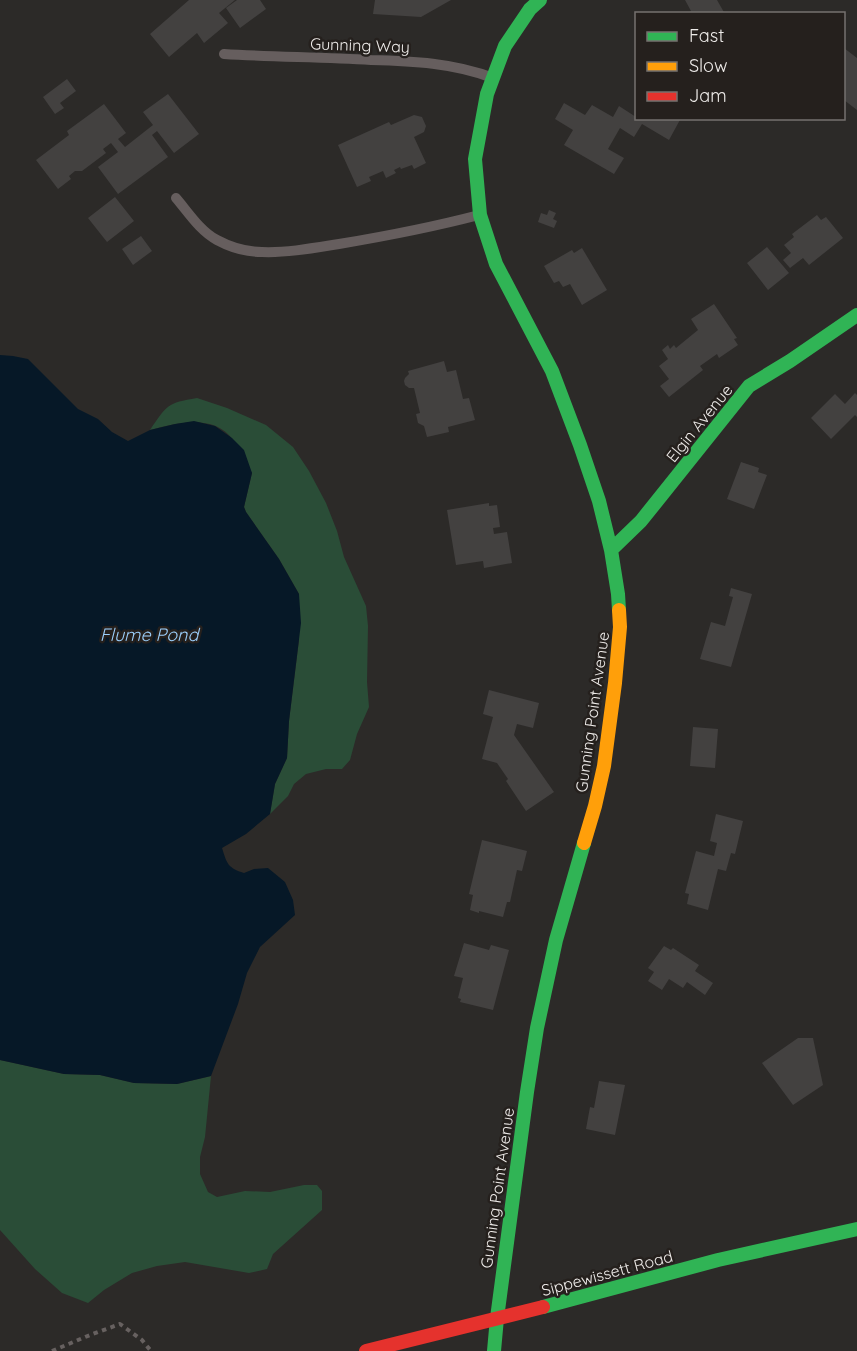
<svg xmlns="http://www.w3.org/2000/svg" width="857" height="1351" font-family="Quicksand,sans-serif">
<rect width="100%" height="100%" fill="#2c2a28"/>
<path fill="#2a4d37" d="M197,398L227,408L266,425L293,447L309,471L326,503L337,531L344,557L366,606L368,626L367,682L369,707L357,734L350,760L342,769H326L306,774L294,784L288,796L270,814L275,784L287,758L289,721L299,640V594L279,559L246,512L244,507L252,473C246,463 240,451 233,440C214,413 177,423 150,430C167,405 167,403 197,398Z
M0,1060L64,1074L100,1075L134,1083L177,1084L211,1076L205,1137L200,1157V1174L208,1192L217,1197L245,1191L270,1192L304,1185H317L322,1191V1210L273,1254L267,1269L249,1273L185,1262L157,1266L132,1273L104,1290L88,1303L62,1293L35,1269L0,1230Z"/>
<path fill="#061827" d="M0,355L13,356L28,359L78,409L98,419L112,432L128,441L150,430L175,424L194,421L215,426L232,438L244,450L252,473L244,507L246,512L279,559L299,594L301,623L289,721L287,758L275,784L270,814L246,834L222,848C227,864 228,868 244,873L254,869L268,868L285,882L293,900L295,915L260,947L247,973L238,1004L211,1076L177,1084L134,1083L100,1075L64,1074L0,1060Z"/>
<path fill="#434140" d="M189,0H235L219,13L228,23L204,43L197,33L169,57L150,34Z
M237,0H260L266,9L240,28L226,8Z
M375,0H451L421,17L373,14Z
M685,0H717L725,14H686L691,11Z
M844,48L857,58V110L844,100Z
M67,79L76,91L60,103L64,108L55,114L43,97Z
M168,94L199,134L174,153L157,131L152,135L168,157L118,194L98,167L118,152L111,143L103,149L106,153L82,171H75L69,176L71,179L58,189L36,160L69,135L67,131L104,104L126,133L118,139L125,147L153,125L143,112Z
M564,103L585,115L592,105L613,117L619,106L636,117V118H681L669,140L642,124L634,137L620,128L608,149L624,158L614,174L564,145L573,130L555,119Z
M414,115L422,117L426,126L424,132L414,137L426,163L414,169L412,165L401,169L400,167L394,170L396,173L386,178L383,171L369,177L371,181L357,187L338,145L389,122L391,125Z
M115,197L134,221L107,242L88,218Z
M549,210L556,213L553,219L557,221L554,228L538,222L541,213L547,215Z
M817,215L821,220L826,217L843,238L809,265L803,258L790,268L783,260L791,253L784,245L794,237L792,234Z
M141,236L152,251L133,265L122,249Z
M767,247L789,273L768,290L747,263Z
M582,248L607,290L582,305L570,284L563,287L559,281L554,283L544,266L572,250L574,253Z
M714,304L737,338L734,339L738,345L719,358L717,354L700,366L703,370L669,397L660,386L669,379L659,366L668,359L662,350L668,345L670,349L674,345L676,348L698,330L691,319Z
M444,361L447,372L456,370L463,399L469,398L475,420L448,427L449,432L427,437L424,426L418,423L416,414L420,413L414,388H409L405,385L404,381L405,378L409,374L408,371Z
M855,393L857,395V417L855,415L831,439L811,418L835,394L845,404Z
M741,462L759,468L758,472L767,475L754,509L727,499Z
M489,503V506L497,505L500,527L493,528L494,534L507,532L512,563L484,568L483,561L456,565L447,510Z
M731,588L752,594L731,667L700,659L711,622L725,626L733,597L729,596Z
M489,690L539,703L533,728L517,724L514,735L554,792L526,811L506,781L508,779L497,763L482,759L493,717L483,714Z
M693,727L718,729L715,768L690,766Z
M716,814L743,821L735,854L731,853L726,871L718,869L708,910L687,904L689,894L685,893L696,851L714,856L717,843L710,841Z
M482,840L527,851L522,871L517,870L510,902H507L503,917L479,911V913L470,910L473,895L469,894Z
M464,943L489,950L491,945L509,950L493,1010L460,1002L461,999L458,998L463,978L454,976Z
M664,946L671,950L673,948L699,965L695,971L713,983L705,995L687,982L683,988L669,979L662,990L648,981L654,972L648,968Z
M798,1038H813L823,1085L793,1105L762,1063Z
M599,1081L625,1085L615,1135L586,1129L590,1107L594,1108Z"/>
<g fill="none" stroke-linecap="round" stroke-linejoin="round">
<path stroke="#676160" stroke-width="4" stroke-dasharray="4.5 4.5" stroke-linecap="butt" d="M52,1351L90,1335L120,1324L142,1340L151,1351"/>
<path stroke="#665e5e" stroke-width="10" d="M224,54C273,57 322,57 371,60C412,61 454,63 493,78
M176,198C188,212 200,231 217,240C230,247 247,252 262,252C287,253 314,248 339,244C387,236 433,227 479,215"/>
<path stroke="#30b455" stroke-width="14" d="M540,0L530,9L505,46L487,94L475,159L480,215L496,264L552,371L580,445L599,501L611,550L618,594L619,610
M611,550L641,521L749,386L790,361L857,315
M543,1307L718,1260L857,1229
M494,1351L497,1318L527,1092L537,1028L556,940L584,843"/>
<path stroke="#ff9f0a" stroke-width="14" d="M584,843L595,806L604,766L615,683L620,627L619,610"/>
<path stroke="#e5322d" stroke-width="14" d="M366,1351L543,1307"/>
</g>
<g text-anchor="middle" stroke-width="5" stroke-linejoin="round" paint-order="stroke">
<g font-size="16" fill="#eeebe9" stroke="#25201d">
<text transform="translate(360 45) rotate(2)" y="6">Gunning Way</text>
<text transform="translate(699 423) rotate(-51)" y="6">Elgin Avenue</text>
<text transform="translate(592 712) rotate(-82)" y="6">Gunning Point Avenue</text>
<text transform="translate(497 1188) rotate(-82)" y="6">Gunning Point Avenue</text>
<text transform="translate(607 1273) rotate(-15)" y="6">Sippewissett Road</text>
</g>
<g font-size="18" font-style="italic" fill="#9ccffb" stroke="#25201d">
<text x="149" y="641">Flume Pond</text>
</g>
</g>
<rect x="635" y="12" width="210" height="108" fill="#25201d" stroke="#75716f" stroke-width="1.5"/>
<rect x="647" y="32" width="30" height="9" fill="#30b455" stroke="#75716f" stroke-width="1.5"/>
<text x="689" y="42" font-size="18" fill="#eeebe9">Fast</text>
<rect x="647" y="62" width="30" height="9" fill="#ff9f0a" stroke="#75716f" stroke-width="1.5"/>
<text x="689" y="72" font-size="18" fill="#eeebe9">Slow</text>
<rect x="647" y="92" width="30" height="9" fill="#e5322d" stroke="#75716f" stroke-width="1.5"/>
<text x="689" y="102" font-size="18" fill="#eeebe9">Jam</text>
</svg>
